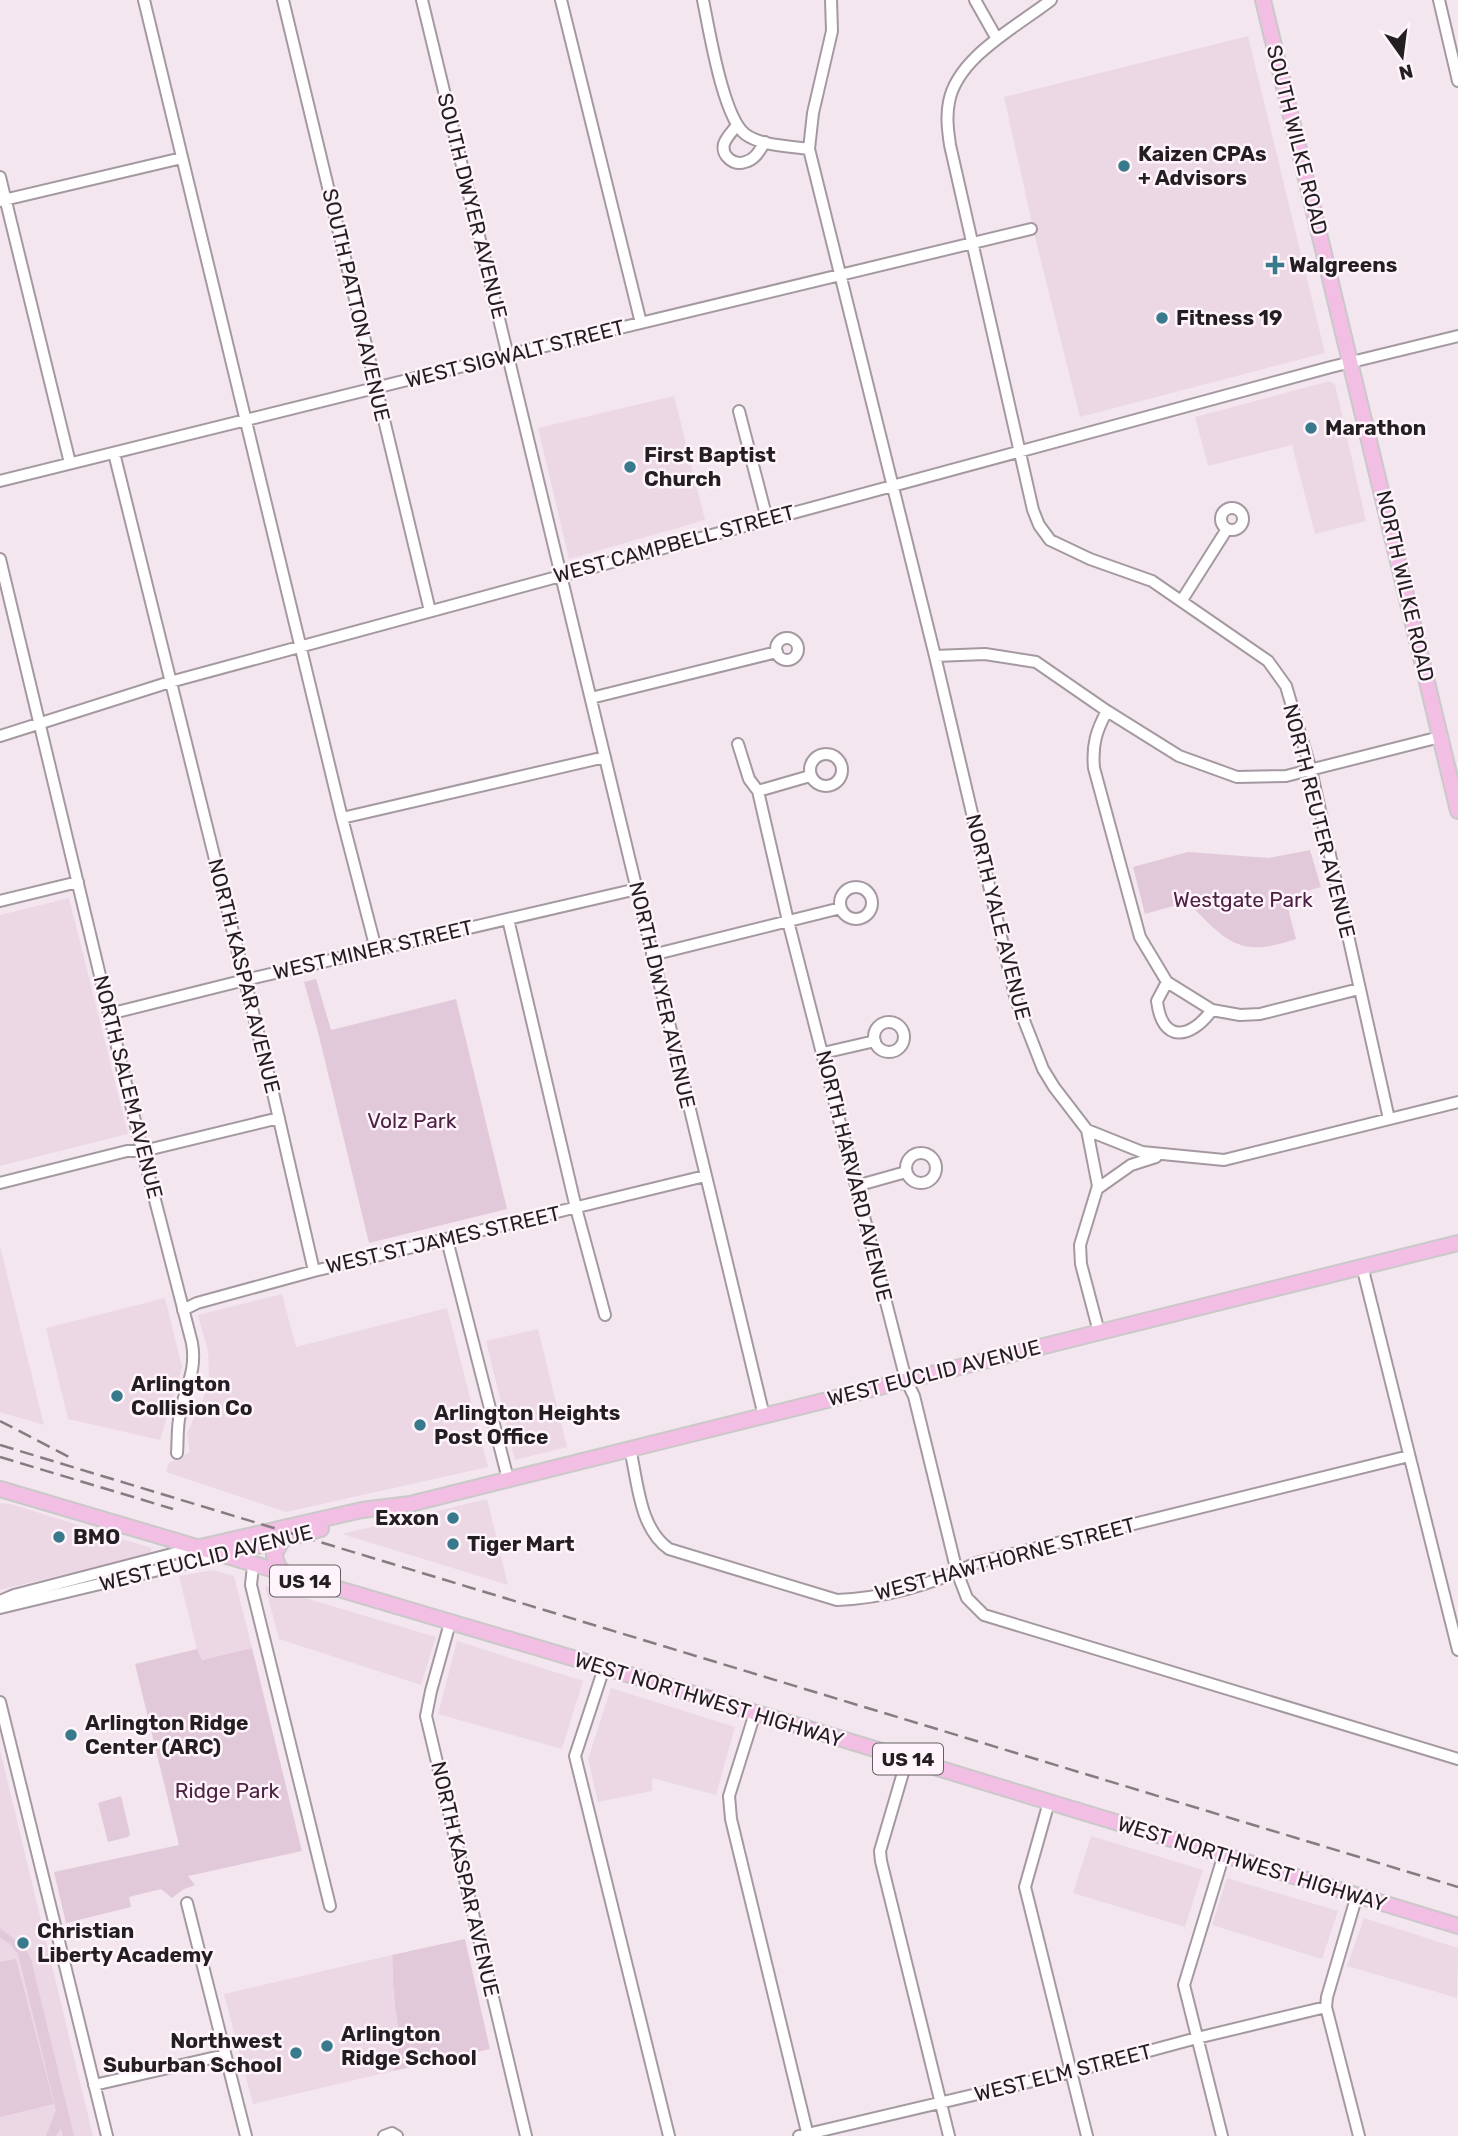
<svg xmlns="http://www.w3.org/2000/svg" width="1458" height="2136" font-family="Rubik,sans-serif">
<rect width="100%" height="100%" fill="#f3e6ee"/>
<path fill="#ecd8e5" d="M1248,36L1325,353L1080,417L1036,241L1004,97Z
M1330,381L1335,384L1366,521L1315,534L1292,445L1208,466L1195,417Z
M674,396L705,520L569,559L538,428Z
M69,898L128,1134L0,1166V915Z
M0,1246L44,1425L0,1412Z
M282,1294L296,1347L447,1308L488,1467L286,1512L166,1472L169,1463L190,1452L187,1433L207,1390L209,1374L208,1351L198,1315Z
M165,1298L182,1367L160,1440L68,1419L46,1328Z
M538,1329L567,1447L515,1460L486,1341Z
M487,1499L508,1585L342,1534Z
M0,1503L11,1504L151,1548V1553L0,1590Z
M213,1570L234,1576L252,1648L202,1660L197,1649L179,1576Z
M265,1586L436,1637L421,1685L279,1639Z
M457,1641L583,1681L562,1749L438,1714Z
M611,1688L735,1727L716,1795L652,1778V1791L598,1802L588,1759Z
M0,1750L93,2136H0Z
M1091,1836L1203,1870L1185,1927L1073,1893Z
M1227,1878L1338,1911L1322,1959L1212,1925Z
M1364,1918L1458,1948L1457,1998L1347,1966Z
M392,1955L395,1978L393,1991L401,2043L393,2071L253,2104L224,1994Z"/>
<path fill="#e2c9da" d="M1310,850L1321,887L1285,897L1296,939C1238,959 1227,941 1187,902L1145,914L1133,867L1188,852L1269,858Z
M316,979L331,1030L456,999L507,1209L369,1243L318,1032L304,982Z
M252,1648L302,1851L188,1876L195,1885L184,1889L172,1898L161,1889L129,1897L131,1907L66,1923L54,1872L179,1845L135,1664L197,1649L202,1660Z
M121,1796L130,1834L128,1837L108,1842L98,1803Z
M0,1928L24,1947L31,1959L74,2136H63L61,2128L56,2136H46L56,2110L18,1954L10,1944L0,1938Z
M465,1939L490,2049L393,2071C405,2042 396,2024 394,1994C392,1982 394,1968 392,1955Z
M16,1959L54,2104L0,2117V1962Z"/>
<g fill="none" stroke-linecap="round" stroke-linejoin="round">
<defs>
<path id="minor" d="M144,0L342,818L376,949
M283,0L430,611
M422,0L764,1416
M561,0L641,323
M703,0C709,29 723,117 745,134C761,146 790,146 809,149
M831,0L832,31L813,113L809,149L935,656L1016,1000L1043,1069L1054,1087L1087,1130L1098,1186L1080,1245L1081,1264L1099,1332
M975,0L997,39
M1051,0C1018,26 957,57 949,102C946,117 948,131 950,145L1033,510L1039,525L1050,540L1090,559L1152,581L1268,661L1286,686L1311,770L1389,1119
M1439,0L1458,81
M737,125C733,131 726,137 724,144C721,156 734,166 745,162C755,160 760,150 765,142
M0,177L70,463
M0,201L182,158
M739,411L767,519
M114,453L273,1093L314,1271
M0,481L508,355L1031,229
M1221 519a11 11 0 1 1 22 0a11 11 0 1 1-22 0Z
M0,559L139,1138L192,1343C197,1372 185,1387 180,1414C177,1426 178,1440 177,1453
M1182,600L1227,529
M776 649a11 11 0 1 1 22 0a11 11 0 1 1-22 0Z
M935,656L985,654L1036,662L1107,711L1179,756L1237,777L1286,776L1440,737
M591,698L777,652
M1107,711C1096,731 1092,745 1094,768L1140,937L1167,982L1212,1010L1240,1015L1260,1014L1359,989
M0,736L170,682L1331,367L1458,336
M738,744L749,779L758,791L788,921L906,1380L914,1396L957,1572L967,1598L984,1615L1458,1759
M810 770a16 16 0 1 1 32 0a16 16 0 1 1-32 0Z
M758,791L810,776
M342,818L605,757
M840 903a16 16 0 1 1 32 0a16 16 0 1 1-32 0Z
M0,901L78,882
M508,919L576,1208L605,1315
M652,955L841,908
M1167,982L1157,1001C1162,1043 1190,1040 1212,1010
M109,1014L245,980L637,889
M874 1037a15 15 0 1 1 30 0a15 15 0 1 1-30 0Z
M823,1053L875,1041
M1087,1130L1142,1152L1224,1160L1458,1102
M906 1168a15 15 0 1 1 30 0a15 15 0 1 1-30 0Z
M0,1183L127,1151H143L279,1118
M856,1186L906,1172
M1097,1189L1131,1165L1156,1157
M447,1240L508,1479
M1362,1266L1458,1650
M183,1310L197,1303L314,1271L705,1176
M630,1449C638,1482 639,1528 669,1549L837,1600C885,1598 933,1584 976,1563L1409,1456
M253,1566L251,1585L330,1906
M0,1601L14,1595L195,1548
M0,1608L221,1555
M450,1623L431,1691L426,1716L526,2136
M604,1668L575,1756L669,2136
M0,1702L107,2136
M755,1713L729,1796L731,1819L808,2136
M907,1759L880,1851L881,1861L949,2136
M1049,1802L1025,1887L1087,2136
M1357,1895L1327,1997L1326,2007L1359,2136
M187,1903L246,2136
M94,2085L225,2055
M384,2136L392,2133L397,2136
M799,2136L1071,2072L1197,2038L1326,2007
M1222,2136L1184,1985L1224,1854"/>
<path id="major" d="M1263,0L1458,811
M0,1489L664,1685L1458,1926
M283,1539L274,1555L279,1568L289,1576
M196,1548L362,1510L410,1504L1458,1243
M222,1555L321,1529"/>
</defs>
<use href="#minor" stroke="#a599a1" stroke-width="14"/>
<use href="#major" stroke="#cac9ca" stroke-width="18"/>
<use href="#minor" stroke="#fff" stroke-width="10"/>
<use href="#major" stroke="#f3bee3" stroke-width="14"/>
<path stroke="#857c82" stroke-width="2.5" stroke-dasharray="14 7" stroke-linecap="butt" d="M0,1421L71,1458
M0,1445L1458,1887
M0,1457L173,1509"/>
</g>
<g fill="#387a8b" stroke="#fff4fb" stroke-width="2.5">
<circle cx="1124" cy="166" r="7"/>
<path d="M1271.5 254.5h7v7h7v7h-7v7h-7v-7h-7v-7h7z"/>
<circle cx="1162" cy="318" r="7"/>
<circle cx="1311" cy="428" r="7"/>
<circle cx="630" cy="467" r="7"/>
<circle cx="117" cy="1396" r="7"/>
<circle cx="420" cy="1425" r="7"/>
<circle cx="453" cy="1518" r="7"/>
<circle cx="59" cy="1537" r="7"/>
<circle cx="453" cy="1544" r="7"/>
<circle cx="71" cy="1735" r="7"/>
<circle cx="23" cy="1943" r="7"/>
<circle cx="327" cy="2046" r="7"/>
<circle cx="296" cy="2053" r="7"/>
</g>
<g text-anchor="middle" stroke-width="5" stroke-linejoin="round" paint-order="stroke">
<g fill="#fff4fb" stroke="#655e62" stroke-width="2">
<rect x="270" y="1565.5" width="70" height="31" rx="5"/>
<rect x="873" y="1743.5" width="70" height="31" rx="5"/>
</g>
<g font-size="19" font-weight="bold" fill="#231e21">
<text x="305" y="1588">US 14</text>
<text x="908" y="1766">US 14</text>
</g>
<g font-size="21" fill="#231e21" stroke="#fff4fb">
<text transform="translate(1297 140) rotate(76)" y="7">SOUTH WILKE ROAD</text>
<text transform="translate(472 206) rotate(76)" y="7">SOUTH DWYER AVENUE</text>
<text transform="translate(356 305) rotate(77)" y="7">SOUTH PATTON AVENUE</text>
<text transform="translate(515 354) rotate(-14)" y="7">WEST SIGWALT STREET</text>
<text transform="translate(674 544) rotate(-15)" y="7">WEST CAMPBELL STREET</text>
<text transform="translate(1405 586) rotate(77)" y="7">NORTH WILKE ROAD</text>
<text transform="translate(1319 821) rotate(76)" y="7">NORTH REUTER AVENUE</text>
<text transform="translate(998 917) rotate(76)" y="7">NORTH YALE AVENUE</text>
<text transform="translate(373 950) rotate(-13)" y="7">WEST MINER STREET</text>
<text transform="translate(244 976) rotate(76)" y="7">NORTH KASPAR AVENUE</text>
<text transform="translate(662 995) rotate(77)" y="7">NORTH DWYER AVENUE</text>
<text transform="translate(128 1087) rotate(76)" y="7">NORTH SALEM AVENUE</text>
<text transform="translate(854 1176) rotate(76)" y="7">NORTH HARVARD AVENUE</text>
<text transform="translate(443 1240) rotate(-13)" y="7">WEST ST JAMES STREET</text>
<text transform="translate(934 1373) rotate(-14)" y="7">WEST EUCLID AVENUE</text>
<text transform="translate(206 1558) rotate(-14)" y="7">WEST EUCLID AVENUE</text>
<text transform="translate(1005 1559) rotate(-15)" y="7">WEST HAWTHORNE STREET</text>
<text transform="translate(709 1700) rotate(17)" y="7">WEST NORTHWEST HIGHWAY</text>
<text transform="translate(1252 1864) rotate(17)" y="7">WEST NORTHWEST HIGHWAY</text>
<text transform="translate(465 1879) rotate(77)" y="7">NORTH KASPAR AVENUE</text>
<text transform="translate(1063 2073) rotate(-14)" y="7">WEST ELM STREET</text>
</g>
<g font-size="21" font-weight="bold" fill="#231e21" stroke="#fff4fb" text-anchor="start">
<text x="1138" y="161">Kaizen CPAs<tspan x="1138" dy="24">+ Advisors</tspan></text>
<text x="1289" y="272">Walgreens</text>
<text x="1176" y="325">Fitness 19</text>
<text x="1325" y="435">Marathon</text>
<text x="644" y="462">First Baptist<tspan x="644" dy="24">Church</tspan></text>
<text x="131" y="1391">Arlington<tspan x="131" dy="24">Collision Co</tspan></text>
<text x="434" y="1420">Arlington Heights<tspan x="434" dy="24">Post Office</tspan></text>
<text x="439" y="1525" text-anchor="end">Exxon</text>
<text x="73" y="1544">BMO</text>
<text x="467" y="1551">Tiger Mart</text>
<text x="85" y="1730">Arlington Ridge<tspan x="85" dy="24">Center (ARC)</tspan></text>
<text x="37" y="1938">Christian<tspan x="37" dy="24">Liberty Academy</tspan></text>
<text x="341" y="2041">Arlington<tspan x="341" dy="24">Ridge School</tspan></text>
<text x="282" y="2048" text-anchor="end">Northwest<tspan x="282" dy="24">Suburban School</tspan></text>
</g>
<g font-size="21" fill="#4d2142" stroke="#fff4fb">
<text x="1243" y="907">Westgate Park</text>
<text x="412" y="1128">Volz Park</text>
<text x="227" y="1798">Ridge Park</text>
</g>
</g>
<g transform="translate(1402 56) rotate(166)" stroke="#fff4fb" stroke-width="5" paint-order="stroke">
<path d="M0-5L12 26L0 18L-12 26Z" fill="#231e21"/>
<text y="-10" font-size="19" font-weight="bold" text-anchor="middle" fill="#231e21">N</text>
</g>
</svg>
